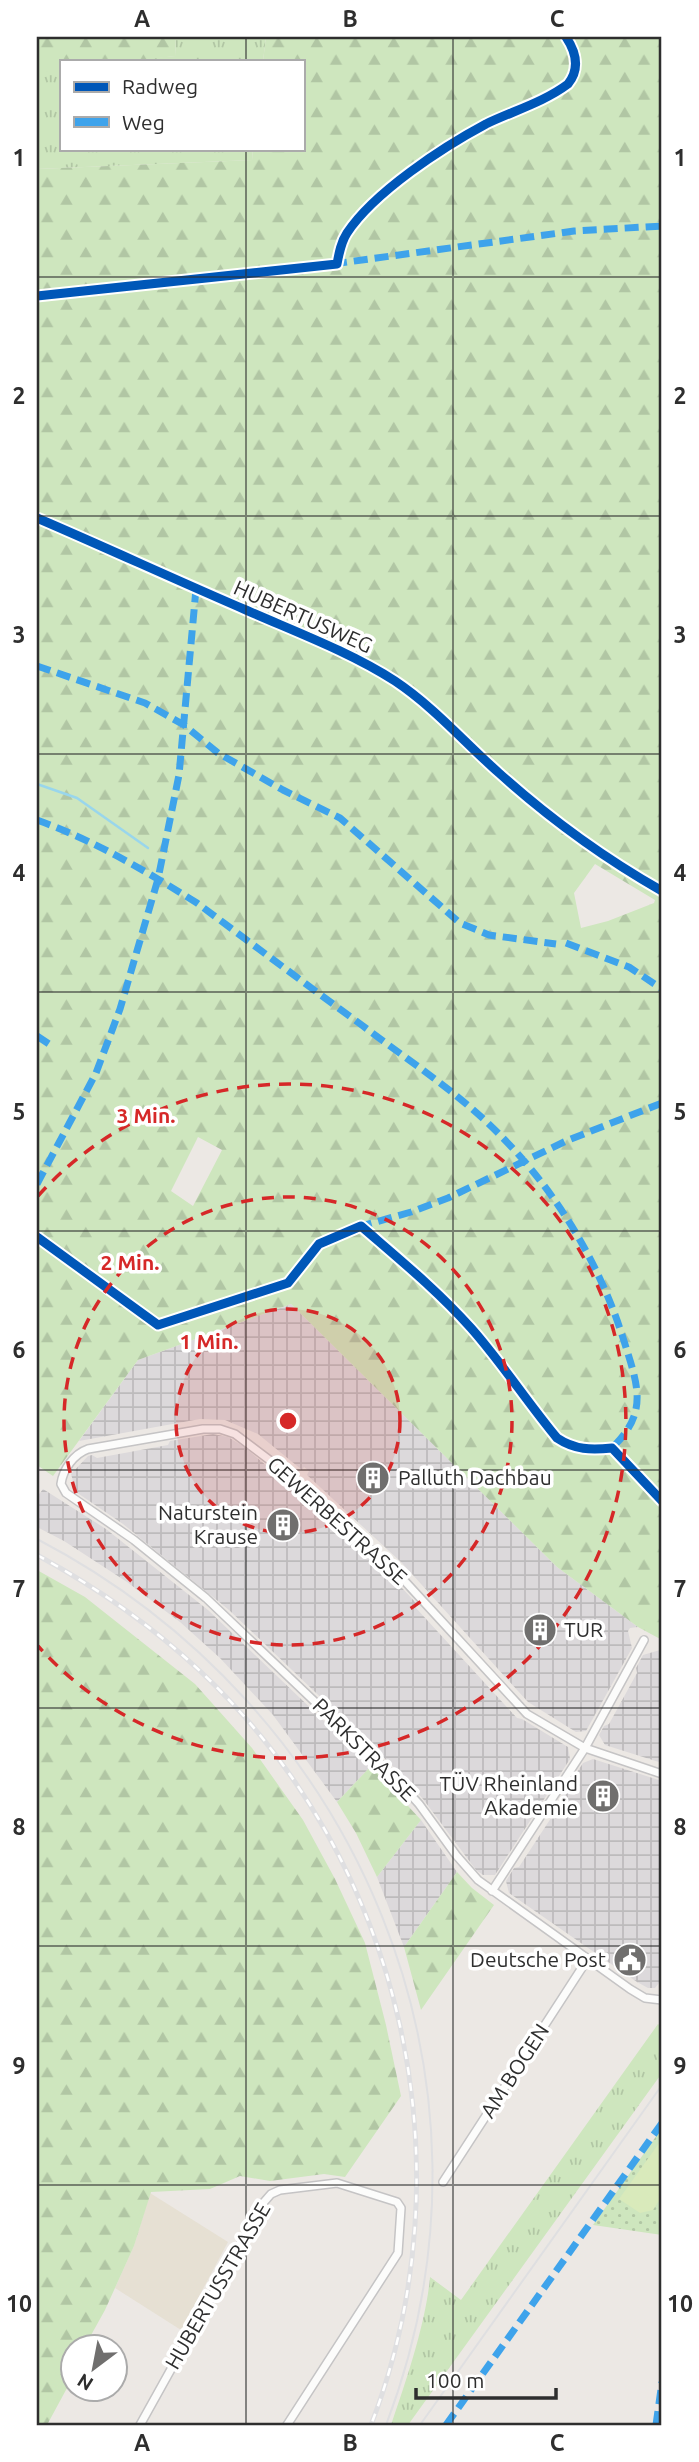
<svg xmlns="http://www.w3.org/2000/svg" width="699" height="2462" font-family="Ubuntu,sans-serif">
<defs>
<pattern id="industrial-grid" width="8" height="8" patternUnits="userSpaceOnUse" patternTransform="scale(1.75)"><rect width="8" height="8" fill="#dcd9db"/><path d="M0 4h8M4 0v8" fill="none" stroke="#bdbbbc"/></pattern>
<pattern id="grass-tufts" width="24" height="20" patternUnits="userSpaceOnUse" patternTransform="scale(1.75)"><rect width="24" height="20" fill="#cee6be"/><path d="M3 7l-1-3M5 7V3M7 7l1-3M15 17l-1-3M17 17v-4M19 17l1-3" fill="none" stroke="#b1c6a4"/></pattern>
<pattern id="forest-firs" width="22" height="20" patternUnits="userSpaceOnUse" patternTransform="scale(1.75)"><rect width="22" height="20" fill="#cee6be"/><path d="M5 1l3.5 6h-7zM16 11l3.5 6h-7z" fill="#b1c6a4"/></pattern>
<pattern id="park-dots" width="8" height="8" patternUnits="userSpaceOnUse" patternTransform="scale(1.75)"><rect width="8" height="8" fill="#cee6be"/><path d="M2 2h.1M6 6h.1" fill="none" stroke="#b1c6a4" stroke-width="1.8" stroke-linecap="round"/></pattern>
</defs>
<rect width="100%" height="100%" fill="#ece8e4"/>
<path fill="url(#industrial-grid)" d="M291,1304L557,1567L638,1627L630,1628L628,1631L632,1648L586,1731L576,1732L528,1702L402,1563L307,1475L309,1471L304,1467L302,1470L258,1434L225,1420L200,1419L79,1441L138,1360Z
M213,1434L228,1437L243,1446L297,1491L390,1575L416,1603V1608L517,1718L522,1719L568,1747L570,1759L495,1875H483L476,1870L423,1799L401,1774L229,1610L123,1524L76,1492L71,1474L88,1456L92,1455L97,1458L168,1445L170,1441Z
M43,1489L106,1529L208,1610L371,1766L337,1802L273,1715L220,1658L180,1622L127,1582L64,1541L37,1527V1497Z
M662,1647V1763L605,1745L599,1735L604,1726L609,1724L637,1673L636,1668L643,1655L660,1650Z
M593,1759L662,1781V1979L655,1988H648L637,1982L509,1893L506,1881L514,1868L519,1867L551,1818L563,1800L562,1795L583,1763Z
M421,1820L457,1872L404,1947L377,1877Z"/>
<path fill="#e6e0d3" d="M150,2193L228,2242L181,2330L115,2288L134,2246Z"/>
<path fill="url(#grass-tufts)" d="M176,37H266L263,61H117L175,56Z
M61,66V149H253L252,160L37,169V68Z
M658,2024L662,2028V2073L408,2425H391C406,2381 426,2323 430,2277L461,2300Z"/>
<path fill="url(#forest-firs)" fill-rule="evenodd" d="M37,37H176L175,56L134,61H61V70L37,73Z
M266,37H662V1640L638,1627L557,1567L291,1304L138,1360L53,1476L37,1465V169L252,160L253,149H303V61H263ZM595,864L655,900L654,903L608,921L581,928L574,893ZM198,1137L222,1150L193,1206L171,1191Z
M37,1570L85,1597L195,1684L252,1748L303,1820L335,1879L365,1943L386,2025L401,2096L345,2177L324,2174L270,2181L240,2176L210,2189L151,2192L134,2246L105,2310L85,2346H74L73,2377L47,2425H37Z
M371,1766L421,1820L377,1877L356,1833L337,1802Z
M457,1872L472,1888L494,1905L421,2010L404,1947Z"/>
<path fill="url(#park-dots)" d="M662,2128V2235L593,2225Z"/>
<path fill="#d9eabb" d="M662,2139V2196L653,2210L640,2213L619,2199Z"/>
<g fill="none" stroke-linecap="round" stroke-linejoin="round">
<path stroke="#99d6ec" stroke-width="2.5" d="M37,784L77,798L148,848"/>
<defs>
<path id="minor" d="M37,518C107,548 176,580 246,610C296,632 350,652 395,681C434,707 464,742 499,773C549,818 604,858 662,891
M662,1774L585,1748L527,1714L401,1577L284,1471L235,1434L220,1429H203L88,1449C74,1454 63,1469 61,1484L66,1493L134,1540L206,1598L397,1780L419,1804L456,1855L478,1880L630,1989L645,1998L662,2000
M492,1891L585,1748L644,1640
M443,2182L587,1960
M140,2425L264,2202L271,2194L280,2190L337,2183L397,2202L401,2208L398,2253L287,2425"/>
</defs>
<use href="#minor" stroke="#c5c4c5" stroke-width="10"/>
<use href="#minor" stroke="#fcfcfb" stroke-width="7"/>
<path stroke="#dfdfe1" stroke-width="2" d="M37,1539C359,1707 518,2080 386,2425
M420,2425L662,2085"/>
<defs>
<path id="rail" d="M37,1555C96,1587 151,1625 200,1671C403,1861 471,2166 371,2425"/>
</defs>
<use href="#rail" stroke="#dfdfe1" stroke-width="5"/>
<use href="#rail" stroke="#fff" stroke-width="2.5" stroke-dasharray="8" stroke-linecap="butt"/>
<path stroke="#3ea3eb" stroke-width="7" stroke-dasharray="14 7" stroke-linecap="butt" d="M333,264L574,231L662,226
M37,666L145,703L184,725L218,753L283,790L340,818L460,923L489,935L556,944
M37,820C93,840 146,871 197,903C252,944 307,985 363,1026C409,1061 459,1093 500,1135C557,1192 600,1264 624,1341C638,1386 649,1412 612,1448
M566,943L629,967L662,989
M37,1036L52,1046
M37,1184L96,1073L120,1009L158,879L179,775L196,589
M358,1227L411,1212L448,1198L566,1141L662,1103
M446,2425L662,2123
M656,2425L662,2382"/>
<defs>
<path id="cycleway" d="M37,296L337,264C339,253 341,242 347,233C374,192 443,147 486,124C513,111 544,102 568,84C580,69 576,52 566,37
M37,518C107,548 176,580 246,610C296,632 350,652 395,681C434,707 464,742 499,773C549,818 604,858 662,891
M37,1237L158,1325L288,1283L319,1244L361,1226C399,1259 437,1290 471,1328C502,1363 527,1402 557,1438C575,1450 591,1450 612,1448L662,1501"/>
</defs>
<use href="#cycleway" stroke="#fff" stroke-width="13"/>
<use href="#cycleway" stroke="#0057b8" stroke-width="9"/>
</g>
<path fill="none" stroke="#2e2e2e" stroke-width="2" stroke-opacity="0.55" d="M246,37V61M453,37V2425M246,149V2425M37,277H662M37,516H662M37,754H662M37,992H662M37,1231H662M37,1470H662M37,1708H662M37,1946H662M37,2185H662"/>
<circle cx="288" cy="1421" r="112" fill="#d62828" fill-opacity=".12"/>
<g fill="none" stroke="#d62828" stroke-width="3.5" stroke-dasharray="12 9">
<circle cx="288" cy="1421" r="112"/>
<circle cx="288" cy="1421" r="224"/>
<path d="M38 1196A337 337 0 1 1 38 1646"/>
</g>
<defs>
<symbol id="building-disc" viewBox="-11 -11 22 22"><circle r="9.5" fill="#706f6e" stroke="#fff"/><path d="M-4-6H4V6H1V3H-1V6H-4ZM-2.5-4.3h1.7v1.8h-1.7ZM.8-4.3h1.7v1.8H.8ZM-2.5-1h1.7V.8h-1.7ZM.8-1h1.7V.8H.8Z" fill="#fff"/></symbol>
<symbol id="civic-disc" viewBox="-11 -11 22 22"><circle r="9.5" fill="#706f6e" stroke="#fff"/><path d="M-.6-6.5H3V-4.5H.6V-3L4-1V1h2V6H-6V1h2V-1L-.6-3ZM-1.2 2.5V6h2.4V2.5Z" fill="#fff"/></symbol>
</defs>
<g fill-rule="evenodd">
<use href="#building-disc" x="354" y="1459" width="38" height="38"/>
<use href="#building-disc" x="264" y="1506" width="38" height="38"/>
<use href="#building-disc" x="521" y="1611" width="38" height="38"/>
<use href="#building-disc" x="584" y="1777" width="38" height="38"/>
<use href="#civic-disc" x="611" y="1941" width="38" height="38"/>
</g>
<g text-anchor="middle" stroke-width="7" stroke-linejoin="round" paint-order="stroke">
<g font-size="21" fill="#2e2e2e" stroke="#fff">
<text transform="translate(303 617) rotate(24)" y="7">HUBERTUSWEG</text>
<text transform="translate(337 1521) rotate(42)" y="7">GEWERBESTRASSE</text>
<text transform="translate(364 1750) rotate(45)" y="7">PARKSTRASSE</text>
<text transform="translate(515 2071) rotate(-57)" y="7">AM BOGEN</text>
<text transform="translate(218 2286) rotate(-60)" y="7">HUBERTUSSTRASSE</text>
</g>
<g font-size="21" fill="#2e2e2e" stroke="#fff" text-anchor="end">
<text x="398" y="1485" text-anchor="start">Palluth Dachbau</text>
<text x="258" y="1520">Naturstein<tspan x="258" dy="24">Krause</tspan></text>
<text x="564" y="1637" text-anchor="start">TUR</text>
<text x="578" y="1791">TÜV Rheinland<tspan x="578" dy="24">Akademie</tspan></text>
<text x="606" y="1967">Deutsche Post</text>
</g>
</g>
<circle cx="288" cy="1421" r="10" fill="#d62828" stroke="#fff" stroke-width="3.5"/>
<g font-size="21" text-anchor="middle" font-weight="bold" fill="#d62828" stroke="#fff" stroke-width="7" stroke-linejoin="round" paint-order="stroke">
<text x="146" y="1123">3 Min.</text>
<text x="130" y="1270">2 Min.</text>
<text x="209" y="1349">1 Min.</text>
</g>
<rect width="699" height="2462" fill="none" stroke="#ffffff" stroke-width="77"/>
<rect x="60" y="60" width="245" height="91" fill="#ffffff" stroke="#ababab" stroke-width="2"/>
<rect x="74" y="82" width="35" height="10" fill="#0057b8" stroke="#ababab" stroke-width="2"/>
<text x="122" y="94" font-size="21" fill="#2e2e2e">Radweg</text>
<rect x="74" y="117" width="35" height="10" fill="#3ea3eb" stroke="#ababab" stroke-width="2"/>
<text x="122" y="130" font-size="21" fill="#2e2e2e">Weg</text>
<g transform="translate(94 2368) rotate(212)"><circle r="33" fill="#ffffff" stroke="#ababab" stroke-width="2"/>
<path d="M0-5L12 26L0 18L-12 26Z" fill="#706f6e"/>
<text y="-10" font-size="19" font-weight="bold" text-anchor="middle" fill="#2e2e2e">N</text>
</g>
<path d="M416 2388v10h140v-10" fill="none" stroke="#2e2e2e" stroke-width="3.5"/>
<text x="426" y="2388" font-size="21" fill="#2e2e2e" stroke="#ffffff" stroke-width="5" paint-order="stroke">100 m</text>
<rect x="38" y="38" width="622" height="2386" fill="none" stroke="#2e2e2e" stroke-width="2.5"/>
<g font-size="23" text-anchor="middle" font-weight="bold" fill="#2e2e2e">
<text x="142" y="27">A</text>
<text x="350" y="27">B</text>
<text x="557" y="27">C</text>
<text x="19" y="166">1</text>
<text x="680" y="166">1</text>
<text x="19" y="404">2</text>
<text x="680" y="404">2</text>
<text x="19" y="643">3</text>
<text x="680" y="643">3</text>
<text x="19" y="881">4</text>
<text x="680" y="881">4</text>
<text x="19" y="1120">5</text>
<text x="680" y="1120">5</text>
<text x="19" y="1358">6</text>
<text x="680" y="1358">6</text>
<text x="19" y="1597">7</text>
<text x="680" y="1597">7</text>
<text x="19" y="1835">8</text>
<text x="680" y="1835">8</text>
<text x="19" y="2074">9</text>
<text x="680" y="2074">9</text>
<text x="19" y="2312">10</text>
<text x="680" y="2312">10</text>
<text x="142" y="2451">A</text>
<text x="350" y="2451">B</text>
<text x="557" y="2451">C</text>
</g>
</svg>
